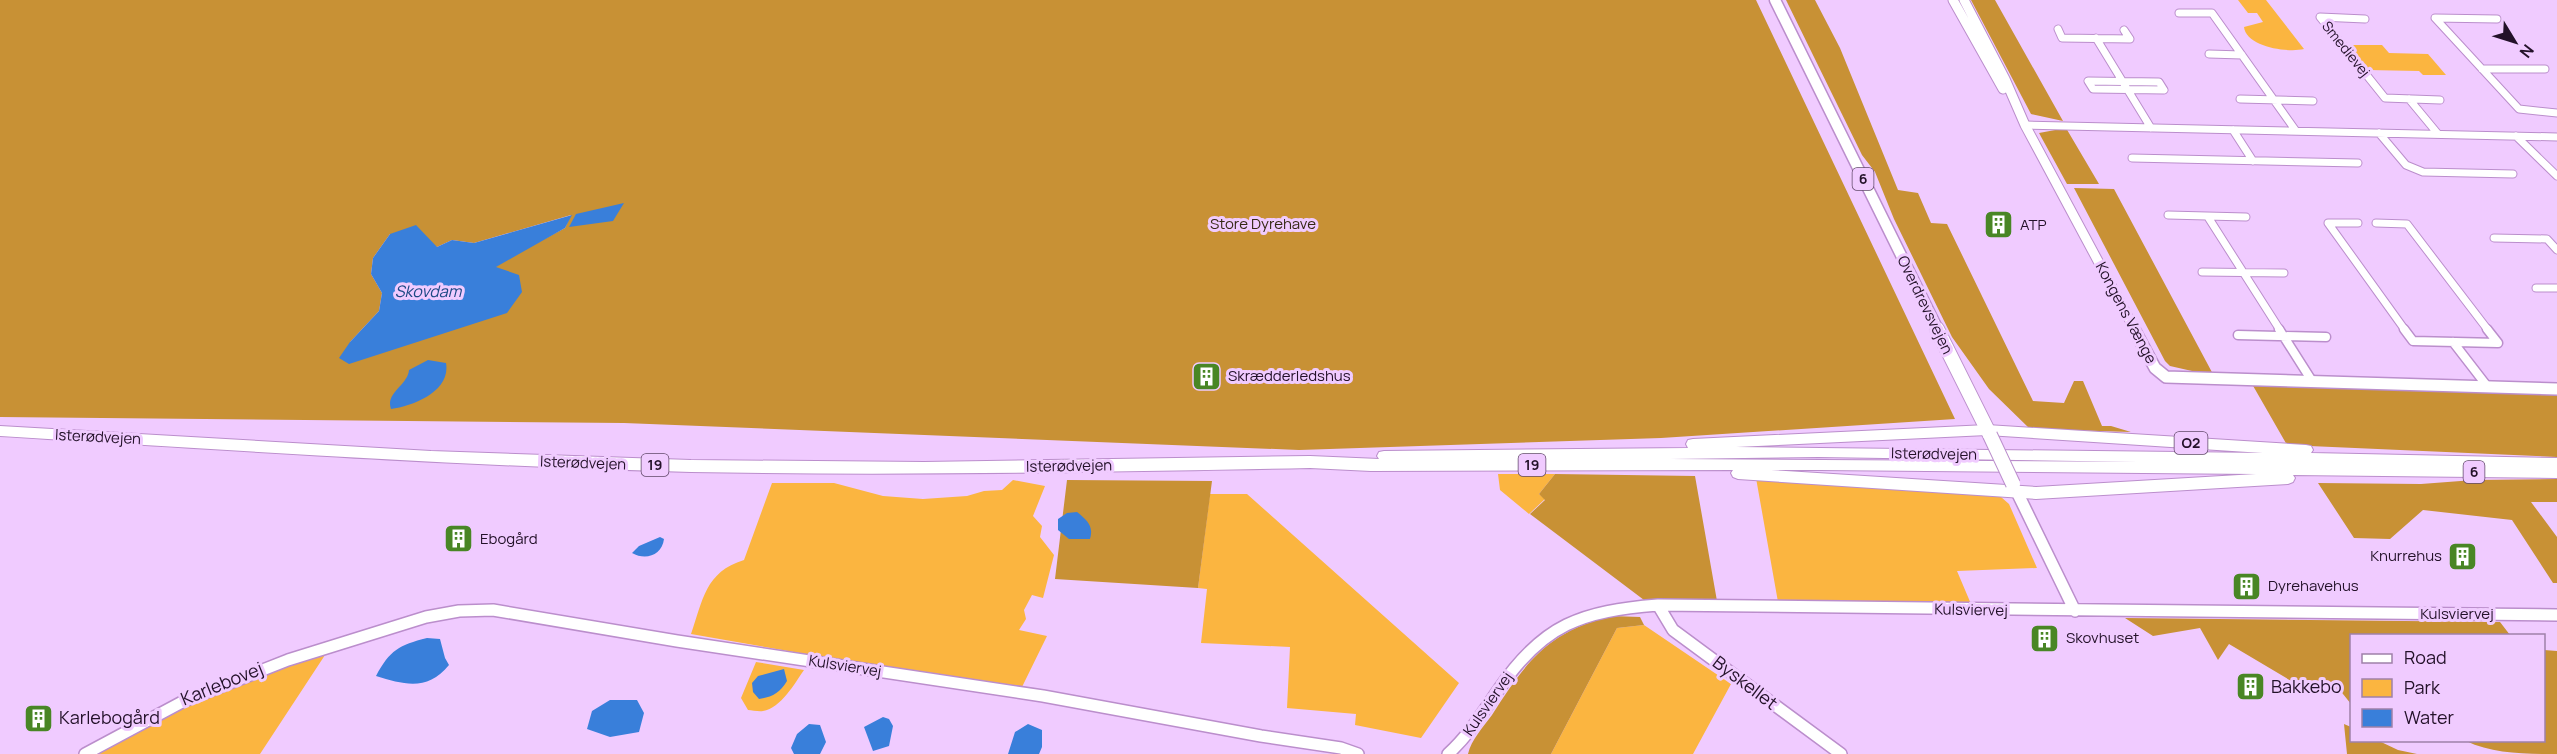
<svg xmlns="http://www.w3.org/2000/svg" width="2557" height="754" font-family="Manrope,sans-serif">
<rect width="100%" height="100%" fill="#f0cbff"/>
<path fill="#fbb540" d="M2238,0H2266L2304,49C2288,53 2246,47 2244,27L2263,22L2257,13H2248Z
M2348,45H2382L2389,53L2428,54L2446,75H2423L2419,71L2367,70Z
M1498,474H1555L1539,494L1545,499L1529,514L1500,490Z
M1756,478L2001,497L2009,504L2037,568L1957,571L1971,604L1778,602Z
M1013,480L1045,486L1033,516L1042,526L1040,537L1054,555L1043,598L1032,595L1024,610L1026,619L1019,630L1047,636L1022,687L840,660L691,634C703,600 705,572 744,560L772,483H834L883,496L923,499L967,496L984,491L1002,490Z
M1210,494H1247L1459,683L1421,738L1355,725L1356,714L1287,708L1290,647L1201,643L1207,589L1198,588Z
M1644,625L1731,684L1693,754H1551L1617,628Z
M327,652L260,754H99C169,708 248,680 327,652Z
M756,662L804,670C795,683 781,708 763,711C759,712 752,710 748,710L741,698Z"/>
<path fill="#c89135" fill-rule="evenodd" d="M0,0H1756L1955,419L1661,438L1299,450L624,423L0,417ZM571,215L565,228L350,342L379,311L382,293L371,274L373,258L390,234L437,247L452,240L474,243Z
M1786,0H1815L1840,48L1898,190L1918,193L1931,223L1947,224L2033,401L2064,403L2074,381H2083L2102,426H2111L2131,432L2030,429L1989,389L1952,337L1894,219L1875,172L1862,155Z
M1971,0H1995L2063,121L2031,114Z
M2066,128L2099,184H2067L2039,133Z
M2074,188L2114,189L2214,376L2170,366L2165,361Z
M2252,384L2557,393V457L2287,445Z
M1555,474L1695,476L1717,601L1644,600L1530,514L1545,500L1539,494Z
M2557,479V502H2531L2557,537V583H2553L2512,520L2423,510L2390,539L2354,538L2318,483L2421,484L2474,480Z
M1067,480L1212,481L1198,588L1055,579Z
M1612,616L1640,617L1644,625L1617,628L1551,754H1468C1471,740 1484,726 1492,715C1525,663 1548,631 1612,616Z
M2125,618L2500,622L2510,635L2352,636L2351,704L2339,689L2313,694L2229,644L2218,660L2200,628L2153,636Z
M2544,650L2557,651V754C2525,754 2493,754 2466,741L2544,740Z
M2344,724L2351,727L2352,740L2379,741L2398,750L2417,754H2347Z"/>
<path fill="#397fda" d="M624,203L613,221L569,227L576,214Z
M572,215L565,228L496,267L519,275L522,292L507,313L349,364L339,358L350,342L379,311L382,293L371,274L373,258L390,234L416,225L437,247L452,240L474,243Z
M428,360L446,363C451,391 414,406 391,409C385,393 408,385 409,370Z
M1077,512C1087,520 1094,526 1090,539H1069L1058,530V519L1067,513Z
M660,537L664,539C662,555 646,561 632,553L639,546Z
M427,638L440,639L445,658L449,665C428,691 405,685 376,676C390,650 399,645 427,638Z
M784,669L787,681C780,693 772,697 759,699L753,692L752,683L758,676Z
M610,700H637L644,713L639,732L610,737L587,729L592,711Z
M883,717L889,719L893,726L889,746L873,751L864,727Z
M809,724L820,725L826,742L820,754H794L791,748L797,734Z
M1028,724L1042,730V747L1039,754H1008L1015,732Z"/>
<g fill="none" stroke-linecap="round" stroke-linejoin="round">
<defs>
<path id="street-far1" d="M2179,13H2212L2296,131
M2365,19L2320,17L2385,98L2440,100
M2497,19L2435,18L2519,109L2557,113
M2058,29L2062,38L2130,39L2124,30
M2096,38L2151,128
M2209,54L2242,55
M2482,69H2545
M2088,81L2159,82L2164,90L2093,89Z
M2240,99L2313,101
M2409,99L2438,134
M2025,125L2557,137
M2233,130L2253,161
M2379,133L2406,165L2423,172L2513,174
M2516,136L2557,176
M2132,158L2358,163
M2168,215L2246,217
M2208,217L2280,330
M2358,223H2328L2405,330
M2376,223L2407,224L2488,330
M2494,238L2547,239L2557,250
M2202,272L2284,273
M2536,288H2557"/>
<path id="street" d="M2279,329L2312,381
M2404,329L2413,341L2498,343L2487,329
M2238,335L2326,337
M2453,342L2487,386"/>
<path id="secondary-far1" d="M1953,0L2003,89
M1964,0L2005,79L2025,125L2135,330"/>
<path id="secondary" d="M2134,329L2155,368L2166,377L2557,389
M2017,492L2075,611
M1658,605L1673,630L1841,754
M85,754L184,701L288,660L426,617L459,611L493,610L677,641L1043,696L1261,736L1341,748L1358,754
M1448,754C1469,735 1483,712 1499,689C1543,624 1582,611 1658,605L2557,615"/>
<path id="primary-far1" d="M1775,0L1938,330"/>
<path id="primary" d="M1937,329L1990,435"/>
<path id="highway" d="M1987,425L2306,445L2311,446L2313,450L2311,453L2557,458V478L2293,475L2295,478L2293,482L2288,484L2036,499L1738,479L1733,477L1731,473L1733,470L1371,471L1310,468C1104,472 897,476 691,472C460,466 230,450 0,436V426L431,451L691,460L924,462L1310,456L1379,459L1377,456L1379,452L1384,451L1688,448L1686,444L1688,440L1693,439ZM1987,435L2263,453L1736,447ZM1818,457L2139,462L1670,459ZM1771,470H1820L2256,474L2036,487Z"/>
</defs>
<use href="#street-far1" stroke="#bb8ecc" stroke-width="9"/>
<use href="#street" stroke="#bb8ecc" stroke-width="11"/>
<use href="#secondary-far1" stroke="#bb8ecc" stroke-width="11"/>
<use href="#secondary" stroke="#bb8ecc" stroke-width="14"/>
<use href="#primary-far1" stroke="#bb8ecc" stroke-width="13"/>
<use href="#primary" stroke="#bb8ecc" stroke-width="16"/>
<use href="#highway" stroke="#bb8ecc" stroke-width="2"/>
<use href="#street-far1" stroke="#fff" stroke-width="7"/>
<use href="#street" stroke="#fff" stroke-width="8"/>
<use href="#secondary-far1" stroke="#fff" stroke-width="9"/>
<use href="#secondary" stroke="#fff" stroke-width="11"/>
<use href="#primary-far1" stroke="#fff" stroke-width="10"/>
<use href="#primary" stroke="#fff" stroke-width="14"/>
<use href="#highway" fill="#fff" fill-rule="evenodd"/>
<defs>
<path id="primary-bridge" d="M1990,435L2013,484"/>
</defs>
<use href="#primary-bridge" stroke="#bb8ecc" stroke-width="16" stroke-linecap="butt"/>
<use href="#primary-bridge" stroke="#fff" stroke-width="14"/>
</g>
<defs>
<symbol id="building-square" viewBox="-11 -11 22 22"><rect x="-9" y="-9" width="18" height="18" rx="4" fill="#498625" stroke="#f0cbff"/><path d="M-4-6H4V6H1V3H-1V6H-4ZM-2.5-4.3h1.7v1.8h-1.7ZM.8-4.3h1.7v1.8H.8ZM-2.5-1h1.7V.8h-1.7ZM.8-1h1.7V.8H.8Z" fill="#fff"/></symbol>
</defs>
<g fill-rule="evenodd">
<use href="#building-square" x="1982" y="208" width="33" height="33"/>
<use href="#building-square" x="1190" y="360" width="33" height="33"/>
<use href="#building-square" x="442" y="522" width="33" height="33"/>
<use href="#building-square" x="2446" y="540" width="33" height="33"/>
<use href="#building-square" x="2230" y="570" width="33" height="33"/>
<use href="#building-square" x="2028" y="622" width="33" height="33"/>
<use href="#building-square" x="2234" y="670" width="33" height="33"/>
<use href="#building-square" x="22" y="702" width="33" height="33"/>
</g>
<g text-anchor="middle" stroke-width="6" stroke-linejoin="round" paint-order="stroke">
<g font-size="14" fill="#231129" stroke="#f0cbff">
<text transform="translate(2346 49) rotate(51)" y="5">Smedievej</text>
</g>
<g fill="#f0cbff" stroke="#604969" stroke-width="1.5">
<rect x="1852.5" y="168" width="21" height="22" rx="4.5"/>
<rect x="2174.5" y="432" width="33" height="22" rx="4.5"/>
<rect x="641.5" y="454" width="27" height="22" rx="4.5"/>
<rect x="1518.5" y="454" width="27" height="22" rx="4.5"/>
<rect x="2463.5" y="461" width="21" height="22" rx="4.5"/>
</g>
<g font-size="14" font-weight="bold" fill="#231129">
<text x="1863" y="184">6</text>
<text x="2191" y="448">O2</text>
<text x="655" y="470">19</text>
<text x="1532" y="470">19</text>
<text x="2474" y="477">6</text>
</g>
<g font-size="15" fill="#352814" stroke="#f0cbff">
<text x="1263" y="229">Store Dyrehave</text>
</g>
<g font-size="15" fill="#231129" stroke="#f0cbff" text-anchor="start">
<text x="2020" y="230">ATP</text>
<text x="1228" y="381">Skrædderledshus</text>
<text x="480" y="544">Ebogård</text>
<text x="2442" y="561" text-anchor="end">Knurrehus</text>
<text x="2268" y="591">Dyrehavehus</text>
<text x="2066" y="643">Skovhuset</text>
</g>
<g font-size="15" fill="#231129" stroke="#f0cbff">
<text transform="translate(1925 305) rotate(64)" y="5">Overdrevsvejen</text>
<text transform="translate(2126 313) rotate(62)" y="5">Kongens Vænge</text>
<text transform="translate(98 437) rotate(3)" y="5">Isterødvejen</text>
<text transform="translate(1934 454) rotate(1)" y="5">Isterødvejen</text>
<text transform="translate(583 463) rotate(2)" y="5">Isterødvejen</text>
<text transform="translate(1069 466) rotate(-1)" y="5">Isterødvejen</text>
<text transform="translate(1971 610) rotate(1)" y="5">Kulsviervej</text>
<text x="2457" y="619">Kulsviervej</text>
<text transform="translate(845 666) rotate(9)" y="5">Kulsviervej</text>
<text transform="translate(1488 704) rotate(-55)" y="5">Kulsviervej</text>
</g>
<g font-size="16" font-style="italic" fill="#1a4884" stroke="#f0cbff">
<text x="428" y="297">Skovdam</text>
</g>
<g font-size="18" fill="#231129" stroke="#f0cbff">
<text transform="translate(1745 683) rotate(37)" y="6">Byskellet</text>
<text transform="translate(222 684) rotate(-22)" y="6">Karlebovej</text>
</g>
<g font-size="18" fill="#231129" stroke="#f0cbff" text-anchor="start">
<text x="2271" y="693">Bakkebo</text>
<text x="59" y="724">Karlebogård</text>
</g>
</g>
<rect x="2350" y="634" width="195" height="108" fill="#f0cbff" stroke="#9e81a9" stroke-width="1.5"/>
<rect x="2362" y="654" width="30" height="9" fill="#ffffff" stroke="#9e81a9" stroke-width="1.5"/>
<text x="2404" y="664" font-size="18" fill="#231129">Road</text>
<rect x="2362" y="679" width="30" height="18" fill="#fbb540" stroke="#9e81a9" stroke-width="1.5"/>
<text x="2404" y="694" font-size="18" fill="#231129">Park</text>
<rect x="2362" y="709" width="30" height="18" fill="#397fda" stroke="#9e81a9" stroke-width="1.5"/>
<text x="2404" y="724" font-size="18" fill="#231129">Water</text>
<g transform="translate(2515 42) rotate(128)" stroke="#f0cbff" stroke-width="4.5" paint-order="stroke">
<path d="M0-4.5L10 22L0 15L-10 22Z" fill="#231129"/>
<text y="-9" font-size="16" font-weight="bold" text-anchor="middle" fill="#231129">N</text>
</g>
</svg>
